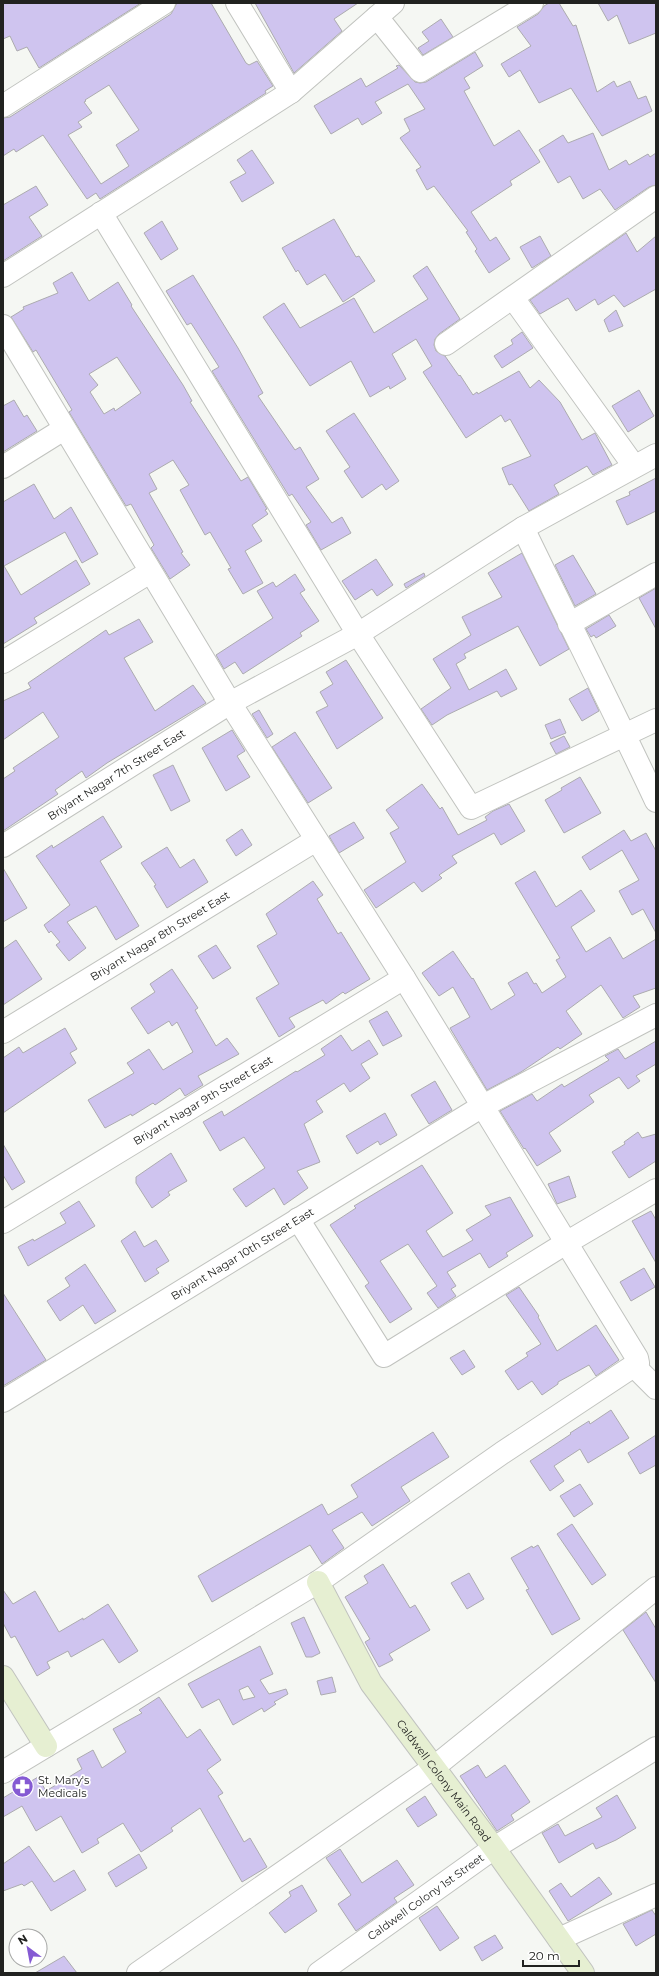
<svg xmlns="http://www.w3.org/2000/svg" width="659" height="1976" font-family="Montserrat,sans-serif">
<rect width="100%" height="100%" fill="#f5f7f3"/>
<path fill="#cfc4ef" stroke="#acabaf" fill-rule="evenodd" d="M3,3H141L39,68L27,47L17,51L10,36L3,39Z
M177,3H211L246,63L249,65L257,61L273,86L265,91L266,93L100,199L96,193L87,199L43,135L16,152L14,149L3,156V118L10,117L171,14ZM109,85L139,130L116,145L129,166L101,184L68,135L82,127L78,122L92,113L84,102L86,101L85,100Z
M255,3H358L334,19L342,31L294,73Z
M549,3H559L573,26L576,25L597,92L614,81L617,87L630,81L638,99L646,96L652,111L602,136L571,88L539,103L520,70L509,77L501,64L531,46L517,27L538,14L544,6Z
M598,3H656V33L629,44L617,15L608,21Z
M441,19L453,37L423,55L418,48L429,41L422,32Z
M475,52L483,66L464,78L470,88L464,91L494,146L519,130L540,162L510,181L512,185L471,212L490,241L496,237L510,259L489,273L475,251L477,249L466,232L468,231L434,186L427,190L416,170L421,167L400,138L410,131L404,119L425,109L408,84L375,102L382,113L362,125L358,118L331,134L314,106L361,78L366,87L398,68L396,66L399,65L415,82L420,83L426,82Z
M593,133L609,170L626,160L629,165L648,154L650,157L656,153V185L649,187L615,210L600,189L583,199L570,176L558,183L539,150L563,135L568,143Z
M252,150L274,183L242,202L230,182L246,173L237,160Z
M36,186L48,205L29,217L42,236L3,261V205Z
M334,219L356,257L359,256L375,281L343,302L325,274L307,285L298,270L296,272L282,248Z
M162,221L178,249L161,260L144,233Z
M626,233L637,252L656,236V289L624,307L614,295L598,305L595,299L576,311L568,298L540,314L530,300Z
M540,236L551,256L532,268L520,247Z
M427,266L460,319L439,334L435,339L434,345L436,351L445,356L459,376L460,375L473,395L477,392L478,394L519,371L530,388L539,380L560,402L582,440L595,433L612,465L593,475L587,466L554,485L559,494L529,511L512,484L509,485L502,468L531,456L510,419L505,422L501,415L466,438L423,372L432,366L416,339L392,354L406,379L390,389L389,386L370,397L351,361L310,386L263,317L284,303L300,328L354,298L374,333L428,299L413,276Z
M72,272L89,301L118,282L132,305L131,306L183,385L192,401L190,402L241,481L248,477L267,509L265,510L268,514L252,525L262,541L245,551L263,583L243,594L228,569L231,568L210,532L205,535L180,490L189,485L173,460L149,474L157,489L149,493L183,552L181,553L190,565L170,579L151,548L154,545L131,504L126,506L69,412L72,410L36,350L33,352L11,317L24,309L23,307L58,293L53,283ZM117,357L141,393L115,411L114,408L104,414L90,392L98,385L89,374Z
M193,275L238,348L263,393L258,396L295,450L300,447L319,479L306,487L332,523L342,517L351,533L321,550L306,525L311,522L292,494L289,496L212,371L219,367L191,323L187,325L166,291Z
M616,310L623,326L609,332L604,320Z
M522,332L533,348L502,368L494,356L513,344L511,340Z
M639,390L654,416L628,432L612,406Z
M14,400L24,417L27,415L37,431L3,452V406Z
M354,413L399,481L386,490L382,484L362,498L344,471L350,467L326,431Z
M656,478V511L627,525L616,501L630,495L629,492Z
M34,484L54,519L71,507L98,554L82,563L65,532L4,566L21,595L76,560L90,584L34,618L37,623L3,644V502Z
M522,553L569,649L540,666L518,626L464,654L466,658L456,664L469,690L506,669L517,689L501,697L497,691L447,715L432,725L421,709L451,688L433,659L471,635L462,617L502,597L488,573Z
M573,555L596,594L575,606L555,565Z
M376,559L393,585L377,596L372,589L355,600L342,581Z
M424,573L425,576L406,588L404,584Z
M295,574L305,590L300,593L319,621L300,633L302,636L243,674L235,662L224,669L216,655L273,618L257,591L273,582L276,587Z
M656,588V629L639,598Z
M609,615L616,626L596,638L594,635L591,637L586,629Z
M139,619L153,642L124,658L155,711L193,685L206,703L107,763L86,778L82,771L55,790L58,794L3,831V779L15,771L13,768L59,737L43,712L3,740V701L31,688L28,683L106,630L109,635Z
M346,660L383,718L337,749L316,712L328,706L320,692L333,684L326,672Z
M588,688L599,711L582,721L569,699Z
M259,710L273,734L267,738L252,714Z
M560,719L566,733L551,739L545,725Z
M232,730L245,751L237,756L250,777L226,791L202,748Z
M295,732L332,788L308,803L272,747Z
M564,736L570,747L556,754L550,743Z
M173,765L190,801L171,811L153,775Z
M580,777L601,813L564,833L545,800L562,790L561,788Z
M422,784L440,809L442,807L458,835L487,820L485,817L493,811L509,804L525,831L501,845L494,833L452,856L457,863L439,875L442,878L422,892L414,882L376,908L364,890L406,862L390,833L399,828L386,810Z
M103,816L122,847L100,861L139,926L116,940L96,906L67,922L86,948L69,961L56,945L60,942L51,931L49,933L44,925L70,905L36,856L52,845L53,848Z
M354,822L364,838L339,853L329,836Z
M242,829L252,845L236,856L226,840Z
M624,830L631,841L646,833L656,851V933L643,909L632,915L619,891L639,880L622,850L590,870L582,857Z
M167,847L180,868L194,859L208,882L167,908L154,886L156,885L141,863Z
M3,868L27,908L3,922Z
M535,871L556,907L581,890L595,911L571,927L586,952L610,937L623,959L656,939V988L633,996L640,1007L623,1018L601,985L566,1011L582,1034L560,1049L558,1047L521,1072L487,1090L450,1028L470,1017L453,987L439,996L422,973L453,951L472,979L473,978L491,1010L515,995L508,983L527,972L534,984L536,983L542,993L566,977L556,960L560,958L515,883Z
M313,881L323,895L317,899L338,934L341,932L370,979L345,994L343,992L326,1004L323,1000L289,1018L295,1027L279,1037L256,998L279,984L257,946L277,934L266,914Z
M16,940L42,979L3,1005V949Z
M216,945L231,968L213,979L198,956Z
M172,969L198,1008L195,1010L216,1046L227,1038L239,1054L198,1076L203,1085L185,1096L180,1088L155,1105L153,1103L132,1116L131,1114L105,1128L88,1100L134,1073L127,1063L149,1049L163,1070L193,1052L177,1022L172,1026L169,1021L148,1034L131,1008L155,992L150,984Z
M387,1011L402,1036L383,1046L369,1021Z
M65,1028L77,1049L70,1053L76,1063L3,1113V1058L19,1047L23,1053Z
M341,1035L352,1051L369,1040L378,1054L361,1064L370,1078L350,1092L344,1083L316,1101L323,1112L304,1124L320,1162L297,1171L308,1188L284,1205L274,1188L246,1207L233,1189L265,1168L244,1137L220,1151L203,1122L222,1111L224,1116L296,1071L297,1072L325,1055L321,1049Z
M656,1041V1064L636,1076L640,1081L628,1089L619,1077L589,1095L594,1102L549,1133L561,1151L537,1166L525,1148L524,1149L500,1111L532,1094L537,1101L562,1084L564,1087L609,1060L605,1056L618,1049L625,1059Z
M435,1081L452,1110L429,1124L411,1095Z
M385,1113L397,1135L380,1145L378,1141L357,1154L346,1136Z
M638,1132L642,1138L656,1134V1161L629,1178L612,1152L625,1144L624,1142Z
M3,1144L25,1182L12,1190L3,1175Z
M171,1153L187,1181L168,1192L170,1195L152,1208L136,1183V1177Z
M422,1165L453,1213L426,1231L443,1257L473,1240L466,1230L491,1215L485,1206L510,1197L533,1236L506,1253L508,1256L489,1268L480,1253L447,1272L456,1286L451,1289L456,1296L438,1308L427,1293L437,1286L408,1244L380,1261L412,1309L390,1323L365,1286L369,1283L330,1225L356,1208L354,1206Z
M569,1176L576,1197L557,1204L548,1184Z
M79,1201L95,1226L28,1266L18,1247L33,1239L34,1241L66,1223L60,1213Z
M651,1211L656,1220V1263L632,1221Z
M135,1231L144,1247L156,1240L169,1261L156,1269L159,1273L145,1282L121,1241Z
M85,1264L116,1311L95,1324L83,1305L60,1321L47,1301L70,1286L65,1278Z
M644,1268L655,1287L631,1301L620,1282Z
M519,1287L539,1316L538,1317L557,1351L596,1325L619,1360L596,1376L589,1365L558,1382V1384L542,1395L532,1381L518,1390L505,1371L528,1356L526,1353L541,1344L506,1295Z
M3,1293L46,1360L3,1386Z
M464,1350L475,1367L462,1375L450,1358Z
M611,1410L629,1438L588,1463L580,1449L554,1466L564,1481L550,1491L530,1461L571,1434L570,1433L589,1421L590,1424Z
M433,1432L449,1457L401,1487L410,1501L372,1526L362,1512L332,1530L344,1548L322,1564L310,1545L212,1602L198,1576L322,1504L328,1515L358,1497L351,1485Z
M656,1435V1465L640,1474L628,1453Z
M580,1484L593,1504L574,1517L560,1496Z
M572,1524L606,1575L592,1585L557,1534Z
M538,1545L580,1619L552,1635L526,1590L529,1589L511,1558L532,1546L533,1548Z
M383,1564L410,1608L415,1605L430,1630L389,1654L393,1660L379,1667L365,1642L370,1639L345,1597L368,1583L364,1576Z
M469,1573L484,1599L467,1609L451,1583Z
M3,1590L13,1604L35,1591L59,1632L83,1618V1620L108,1604L138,1651L119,1663L103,1639L71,1657L68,1651L47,1662L50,1668L37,1676L15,1636L11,1638L3,1623Z
M646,1612L656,1629V1683L623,1630Z
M304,1617L320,1653L312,1657H306L291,1623Z
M260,1646L273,1674L260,1680L269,1694L286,1689L288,1694L274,1702L276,1704L264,1712L262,1708L233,1725L219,1699L202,1708L188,1684ZM248,1686L255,1697L243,1700L239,1690Z
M332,1677L336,1692L321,1695L317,1681Z
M159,1697L187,1738L200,1729L221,1760L207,1770L223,1793L218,1796L244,1842L250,1838L267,1867L242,1882L200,1808L171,1828L173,1831L141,1852L123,1823L97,1839L99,1843L82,1853L61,1816L36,1831L22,1806L3,1817V1798L38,1777L46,1791L82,1769L77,1759L93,1750L102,1768L126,1752L113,1729L142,1713L139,1710Z
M478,1765L486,1778L505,1765L530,1802L511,1815L514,1820L497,1831L460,1776Z
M617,1795L636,1828L616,1840L596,1849L593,1843L559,1863L542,1833L558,1824L565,1836L602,1817L596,1808Z
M425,1796L437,1815L418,1827L406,1809Z
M29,1846L54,1882L74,1870L86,1890L51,1911L32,1881L24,1886L22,1884L3,1891V1864Z
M340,1849L362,1883L397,1860L414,1885L394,1898L397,1902L356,1931L338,1904L351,1895L326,1858Z
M139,1854L147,1868L116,1887L108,1873Z
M599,1877L612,1894L568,1921L549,1891L561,1883L571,1897Z
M302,1885L317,1911L285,1933L269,1913L291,1896L289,1892Z
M437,1906L459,1938L440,1951L419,1918Z
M652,1910L656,1916V1934L636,1946L623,1924Z
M495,1935L503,1948L482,1961L474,1947Z
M64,1956L77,1973H35Z"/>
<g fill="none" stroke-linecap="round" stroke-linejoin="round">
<defs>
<g id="street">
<path d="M237,3L291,92"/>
<path d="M377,17L420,71L532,3"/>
<path d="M3,106L164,3"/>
<path d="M101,213L358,634L471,808L656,720"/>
<path d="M3,276L291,92L393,3"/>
<path d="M513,298L634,466"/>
<path d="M3,326L230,703L404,978L637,1358L638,1363L502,1453L318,1582L3,1772"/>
<path d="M446,344L656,197"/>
<path d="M3,467L64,429"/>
<path d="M523,528C567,619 613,709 656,801"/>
<path d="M569,624L656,574"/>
<path d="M3,662L150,572"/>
<path id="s1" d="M3,846L230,703L358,634L523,528L656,455"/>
<path id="s2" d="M3,1032L316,840"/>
<path d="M298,1219L384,1356L566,1243L656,1190"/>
<path id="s3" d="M3,1222L404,978"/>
<path d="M634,1366L656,1388"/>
<path id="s4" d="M3,1401L481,1107L656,1015"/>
<path d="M559,1939L656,1895"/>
<path d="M138,1973L433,1768L656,1588"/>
<path id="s5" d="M319,1973L494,1848L656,1748"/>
</g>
<g id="secondary">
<path id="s6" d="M318,1582L371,1683L494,1848L583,1973"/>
<path d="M3,1677L46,1746"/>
</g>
</defs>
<use href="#street" stroke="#c1c3bf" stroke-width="24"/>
<use href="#secondary" stroke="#c1c3bf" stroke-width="24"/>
<use href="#street" stroke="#fff" stroke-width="22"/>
<use href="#secondary" stroke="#e6efd2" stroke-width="22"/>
</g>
<defs>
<symbol id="pharmacy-disc" viewBox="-11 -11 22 22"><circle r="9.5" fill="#855ad3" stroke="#fff"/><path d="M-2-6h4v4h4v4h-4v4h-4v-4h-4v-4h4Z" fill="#fff"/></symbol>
</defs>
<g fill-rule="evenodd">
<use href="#pharmacy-disc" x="10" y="1774" width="25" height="25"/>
</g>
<g text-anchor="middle" stroke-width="3.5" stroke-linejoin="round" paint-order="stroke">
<g font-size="11" fill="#212220" stroke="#fff">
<text dy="4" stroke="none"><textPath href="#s1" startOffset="134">Briyant Nagar 7th Street East</textPath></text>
<text dy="4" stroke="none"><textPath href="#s2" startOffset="184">Briyant Nagar 8th Street East</textPath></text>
<text dy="4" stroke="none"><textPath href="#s3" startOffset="234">Briyant Nagar 9th Street East</textPath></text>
<text dy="4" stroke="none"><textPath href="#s4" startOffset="281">Briyant Nagar 10th Street East</textPath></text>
<text dy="4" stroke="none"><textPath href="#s6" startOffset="236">Caldwell Colony Main Road</textPath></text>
<text dy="4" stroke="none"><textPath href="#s5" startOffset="131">Caldwell Colony 1st Street</textPath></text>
</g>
<g font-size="11" fill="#212220" stroke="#fff" text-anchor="start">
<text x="38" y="1784">St. Mary's<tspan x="38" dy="13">Medicals</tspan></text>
</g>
</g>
<rect width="659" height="1976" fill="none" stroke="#212220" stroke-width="8"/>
<g transform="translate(28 1948) rotate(328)"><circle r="19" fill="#ffffff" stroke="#a6a7a6"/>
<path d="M0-3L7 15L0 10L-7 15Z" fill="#855ad3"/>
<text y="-6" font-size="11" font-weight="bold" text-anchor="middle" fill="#212220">N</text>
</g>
<path d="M523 1960v6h56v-6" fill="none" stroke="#212220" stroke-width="2"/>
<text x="529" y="1960" font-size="12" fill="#212220" stroke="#ffffff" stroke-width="3" paint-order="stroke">20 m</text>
</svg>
